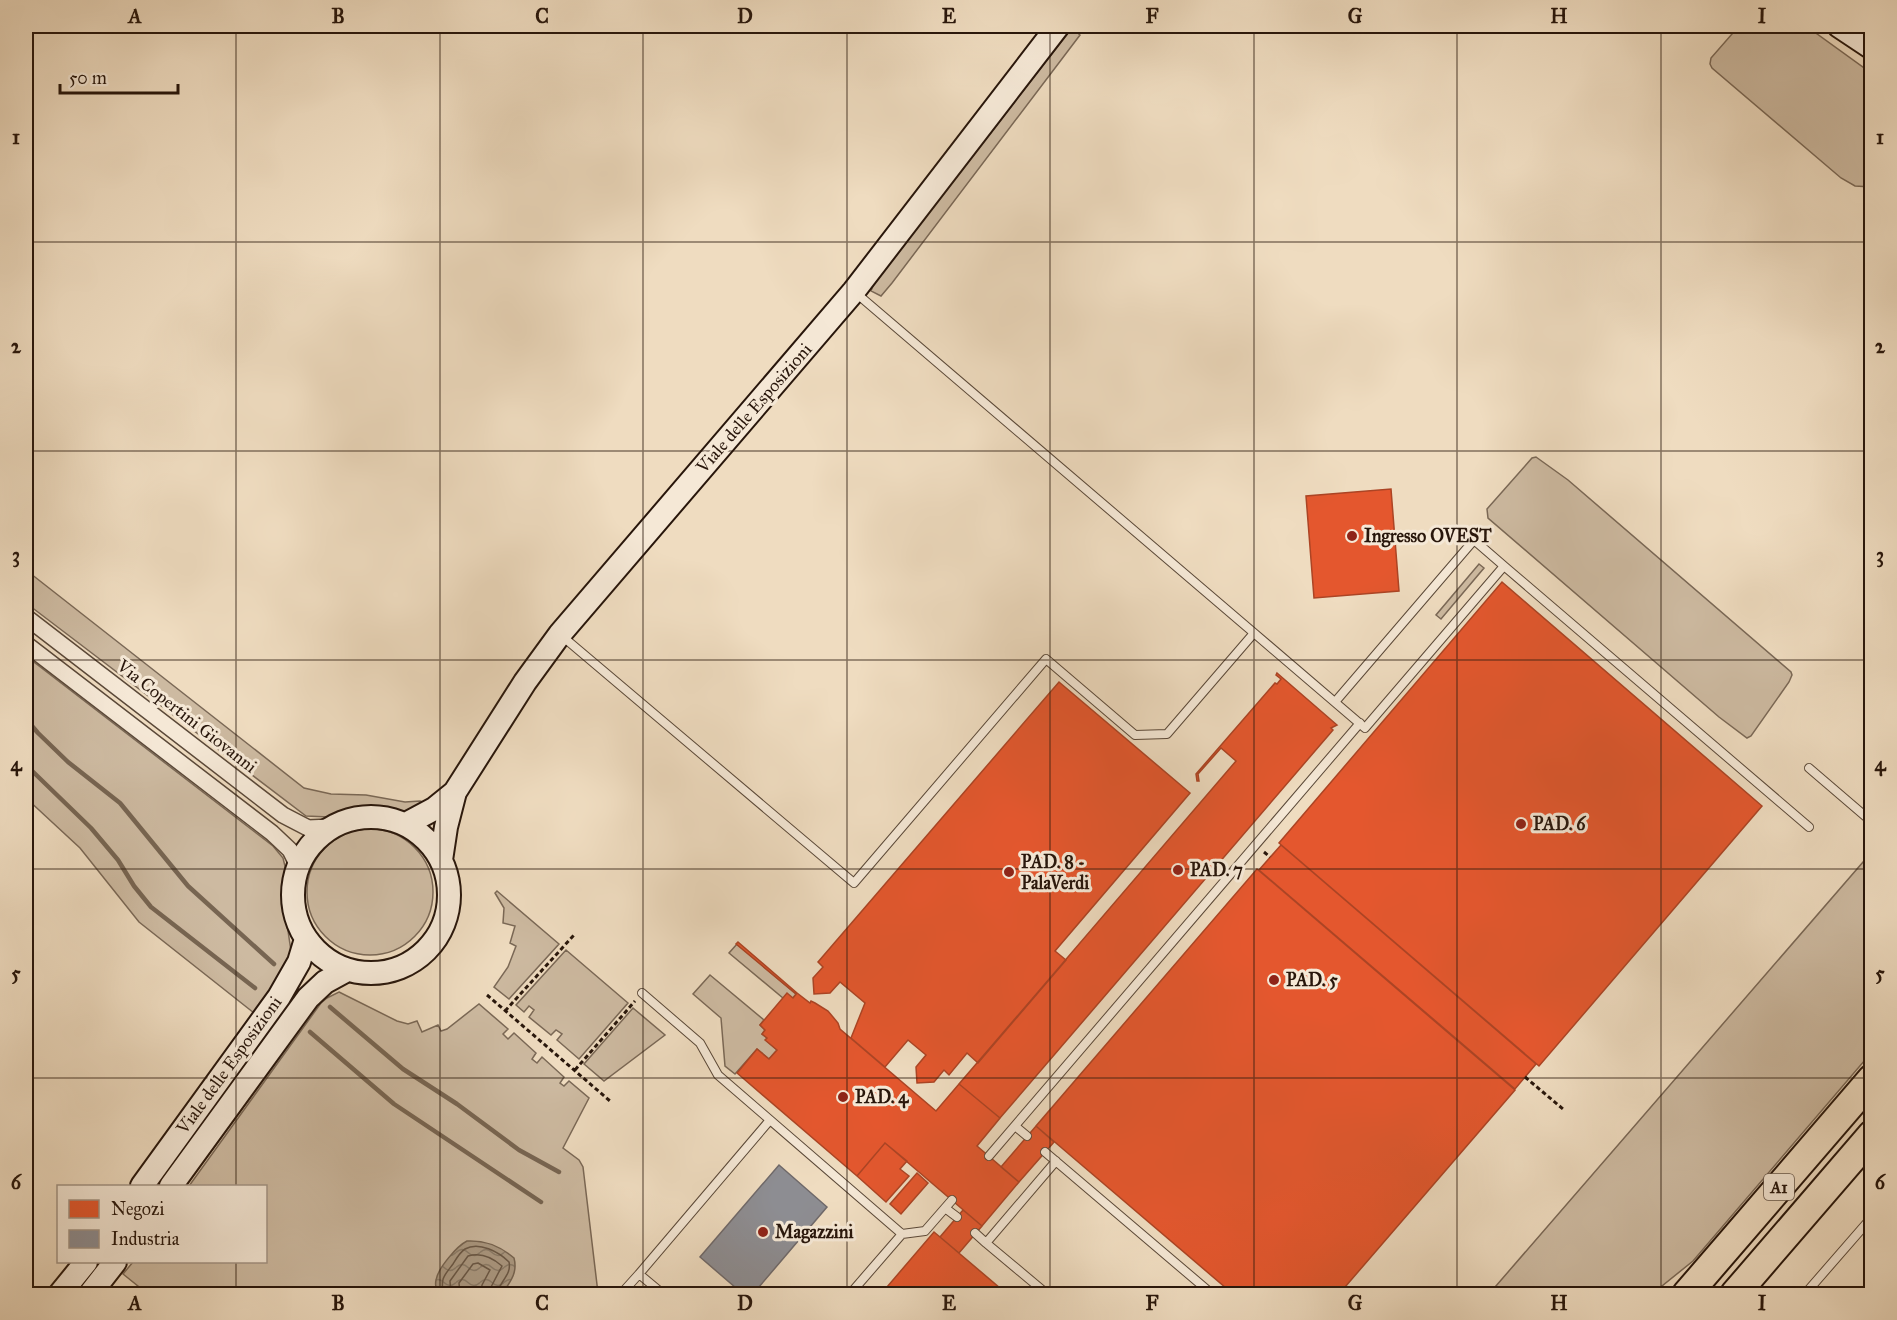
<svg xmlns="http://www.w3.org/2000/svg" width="1897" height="1320" font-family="'IM FELL Great Primer',serif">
<defs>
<pattern id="water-waves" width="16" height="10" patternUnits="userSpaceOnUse" patternTransform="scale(1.5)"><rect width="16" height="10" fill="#ab9982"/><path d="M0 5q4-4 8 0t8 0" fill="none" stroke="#8b7c69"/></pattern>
</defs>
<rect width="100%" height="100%" fill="#efdcc0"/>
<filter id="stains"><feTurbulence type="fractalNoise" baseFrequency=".00333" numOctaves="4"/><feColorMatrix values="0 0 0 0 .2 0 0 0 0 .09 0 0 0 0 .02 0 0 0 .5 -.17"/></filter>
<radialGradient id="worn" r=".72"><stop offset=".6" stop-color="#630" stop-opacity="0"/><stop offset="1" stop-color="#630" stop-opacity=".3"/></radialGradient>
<path fill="#cdbaa1" stroke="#7a6856" stroke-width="1.5" d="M1739,26H1806L1871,73V187L1855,186L1841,178L1712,68L1710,64L1711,58Z
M1072,28L1080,35L892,283L881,296L871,291L874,283Z
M1536,457L1568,480L1791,672L1792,675L1789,682L1751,736L1747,738L1719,717L1488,518L1487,509L1532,458Z
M1479,564L1484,568L1441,619L1436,615Z
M26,570L304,788L331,794L366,795L405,802L420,801L431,805L407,814L368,807L329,817L306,816L26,603Z
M26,656L273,846L283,858L285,866L284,904L291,951L283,972L254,1013L139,922L80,848L26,798Z
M307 892a63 63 0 1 1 126 0a63 63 0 1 1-126 0Z
M1870,854L1872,855L1871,1053L1693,1261L1652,1294H1489Z
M497,891L559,944L509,999L494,987L508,967L516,946L510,943L515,926L503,923L504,908L495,893Z
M737,944L796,994L793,998H783L729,953Z
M566,950L628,1003L579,1059L557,1040L562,1034L556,1030L551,1035L529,1017L534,1010L529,1006L524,1012L516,1005Z
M710,975L764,1020L760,1025L765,1030L762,1034L767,1038L766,1040L777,1050L769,1059L757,1049L735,1074L725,1066L721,1018L693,994Z
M339,992L397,1021L408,1024L417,1021L422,1032L438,1025L441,1031L447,1029L479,1004L508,1029L503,1034L508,1039L514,1033L536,1053L532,1059L537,1063L542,1057L564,1077L560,1083L564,1086L569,1081L589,1098L563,1148L579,1160L583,1167L598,1293L596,1294H142L144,1291L123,1274L133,1262H266V1186H189L321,1003L327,998Z
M633,1008L665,1035L604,1081L584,1064Z"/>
<path fill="url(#water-waves)" stroke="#776552" stroke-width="1.5" d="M467,1241C486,1240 500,1246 514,1258C518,1273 510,1282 502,1294H438C436,1290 435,1285 436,1280C438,1268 457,1246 467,1241Z"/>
<path fill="#e4572e" stroke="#ac4424" stroke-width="1.5" d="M1391,489L1399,591L1314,598L1306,496Z
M1502,582L1762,806L1539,1066L1279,843Z
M1277,673L1337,725L1331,728L1333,730L1000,1118L959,1084L1236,761L1221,748L1198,774L1199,781H1197L1196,774L1275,683L1277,684L1281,679L1276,675Z
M1059,682L1190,793L1055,951L1066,960L978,1063L967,1053L949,1075L944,1070L934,1082L917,1083L916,1067L926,1055L908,1040L885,1067L851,1038L865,1003L840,982L830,993L814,994L813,978L823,967L818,962Z
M1281,845L1536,1064L1515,1089L1259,870Z
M1257,869L1515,1090L1339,1294H1233L1036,1126Z
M738,942L797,993L796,994L736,944Z
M787,993L793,998L797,993L810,1003L811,1001L815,1003L828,1011L838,1023L840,1029L936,1111L959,1084L1000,1118L977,1146L1019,1182L982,1226L885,1143L857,1176L737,1073L757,1049L769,1059L777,1050L765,1040L767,1038L762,1034L765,1030L760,1025Z
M1036,1126L1054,1142L1019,1182L1001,1167Z
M885,1143L907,1161L900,1169L909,1176L886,1202L857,1176Z
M917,1173L928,1183L901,1214L890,1204Z
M963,1210L982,1226L959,1253L940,1237Z
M934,1232L940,1237L1007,1294H881Z"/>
<path fill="#8d8d92" stroke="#6f696a" stroke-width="1.5" d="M779,1165L827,1207L753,1294H743L700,1257Z"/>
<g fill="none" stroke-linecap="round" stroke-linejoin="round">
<path stroke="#6a5846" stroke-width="1.5" d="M443,1294C441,1278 443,1277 453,1264C456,1259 460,1252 465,1249C479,1241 499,1252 509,1262C512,1275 499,1282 497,1294
M451,1294L450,1281L468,1256C481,1252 493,1258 502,1266L491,1287L490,1294
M460,1294L459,1283L473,1264L478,1263L490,1270L482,1285L481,1294"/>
<path stroke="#776552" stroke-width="4.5" d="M26,719L38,733L68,762L120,803L188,886L274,964
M26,765L91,828L118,860L134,886L151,907L255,988
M330,1007L403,1069L457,1104L519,1150L559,1172
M310,1032L394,1104L541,1202"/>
<defs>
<path id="lane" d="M856,293L1254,633
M1504,566L1809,827
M562,636L854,883L1046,659L1135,735L1167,734L1254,633L1365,728L1504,566L1474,540L1335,702
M1809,768L1872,822
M642,993L700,1043L718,1075L902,1234
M1015,1126L1027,1136
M1045,1152L1212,1294
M989,1156L1360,723
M945,1208L957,1217
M975,1233L986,1243
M621,1294L639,1274
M663,1294L639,1274L770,1120
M850,1294L902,1234L925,1231L952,1200
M1047,1294L986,1243L1056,1161
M1805,1294L1872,1217"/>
<path id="street" d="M26,617L283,815L308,828L331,827
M26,644L272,833L290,850L298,866"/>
<path id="secondary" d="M1839,26L1872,48
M293 895a78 78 0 1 1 156 0a78 78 0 1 1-156 0Z
M406,824L434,809L455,792L525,682L560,634L854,291L1058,26
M441,860L446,827L455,792
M142,1186L279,997L299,962L306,939
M171,1186L308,998L325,982L347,970
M60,1294L86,1262
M90,1294L115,1262"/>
<path id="highway" d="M1687,1294L1872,1079
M1735,1294L1872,1135"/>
</defs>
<use href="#lane" stroke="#5a4838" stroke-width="10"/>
<use href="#street" stroke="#5a4838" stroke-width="18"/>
<use href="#secondary" stroke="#28160b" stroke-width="26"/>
<use href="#highway" stroke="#28160b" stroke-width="32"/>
<path stroke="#28160b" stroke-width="3" stroke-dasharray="4.5 3" stroke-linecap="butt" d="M1264,852L1270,857
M487,995L610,1101
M505,1011L574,935
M575,1070L635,1001
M1525,1077L1563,1109"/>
<use href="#lane" stroke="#f5e8d6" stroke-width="8"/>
<use href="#street" stroke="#f5e8d6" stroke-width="15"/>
<use href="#secondary" stroke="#f5e8d6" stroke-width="22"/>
<use href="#highway" stroke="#efdcc0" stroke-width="28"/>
<defs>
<path id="rail" d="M1866,1294L1872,1288"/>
</defs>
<use href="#rail" stroke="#28160b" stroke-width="7"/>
<use href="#rail" stroke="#f5e8d6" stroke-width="4.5" stroke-dasharray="14" stroke-linecap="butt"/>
</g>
<path fill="none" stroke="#28160b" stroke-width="1.5" stroke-opacity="0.55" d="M236,26V1186M440,26V1294M643,26V1294M847,26V1294M1050,26V1294M1254,26V1294M1457,26V1294M1661,26V1294M26,242H1872M26,451H1872M26,660H1872M26,869H1872M26,1078H1872M236,1262V1294"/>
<g fill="#8f2418" stroke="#f5e8d6" stroke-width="2">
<circle cx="1352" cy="536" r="6"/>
<circle cx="1521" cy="824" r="6"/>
<circle cx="1178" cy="870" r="6"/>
<circle cx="1009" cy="872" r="6"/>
<circle cx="1274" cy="980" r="6"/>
<circle cx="843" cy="1097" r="6"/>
<circle cx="763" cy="1232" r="6"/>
</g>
<g text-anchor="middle" stroke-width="6" stroke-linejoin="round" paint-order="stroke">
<rect fill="#f5e8d6" stroke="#665548" stroke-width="1.5" x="1764" y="1174" width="30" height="26" rx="4.5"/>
<g font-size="16" font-weight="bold" fill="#28160b">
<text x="1779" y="1193">A1</text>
</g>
<g font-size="18" fill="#28160b" stroke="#f5e8d6">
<text transform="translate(754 408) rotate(-49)" y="6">Viale delle Esposizioni</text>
<text transform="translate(187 716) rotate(38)" y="6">Via Copertini Giovanni</text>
<text transform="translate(229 1065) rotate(-54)" y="6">Viale delle Esposizioni</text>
</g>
<g font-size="18" font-weight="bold" fill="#28160b" stroke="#f5e8d6" text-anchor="start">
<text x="1364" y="542">Ingresso OVEST</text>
<text x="1533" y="830">PAD. 6</text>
<text x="1021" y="868">PAD. 8 -<tspan x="1021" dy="21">PalaVerdi</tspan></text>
<text x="1190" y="876">PAD. 7</text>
<text x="1286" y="986">PAD. 5</text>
<text x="855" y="1103">PAD. 4</text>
<text x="775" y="1238">Magazzini</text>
</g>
</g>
<rect width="1897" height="1320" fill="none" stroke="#efdcc0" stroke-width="66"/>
<rect x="57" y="1185" width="210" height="78" fill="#f5e8d6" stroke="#a39485" stroke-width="1.5"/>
<rect x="69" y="1200" width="30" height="18" fill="#e4572e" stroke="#a39485" stroke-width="1.5"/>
<text x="111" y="1215" font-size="18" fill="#28160b">Negozi</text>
<rect x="69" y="1230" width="30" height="18" fill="#8d8d92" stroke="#a39485" stroke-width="1.5"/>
<text x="111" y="1245" font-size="18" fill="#28160b">Industria</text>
<path d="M60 84v9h118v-9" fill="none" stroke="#28160b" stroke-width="3"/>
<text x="69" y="84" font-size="18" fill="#28160b" stroke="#f5e8d6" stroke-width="4.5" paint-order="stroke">50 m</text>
<rect x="33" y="33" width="1831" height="1254" fill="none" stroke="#28160b" stroke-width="2"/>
<g font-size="20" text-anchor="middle" font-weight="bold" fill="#28160b">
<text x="135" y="23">A</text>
<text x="338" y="23">B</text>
<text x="542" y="23">C</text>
<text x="745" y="23">D</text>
<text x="949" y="23">E</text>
<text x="1152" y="23">F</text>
<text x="1355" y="23">G</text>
<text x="1559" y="23">H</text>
<text x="1762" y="23">I</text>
<text x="16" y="144">1</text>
<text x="1880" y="144">1</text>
<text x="16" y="353">2</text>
<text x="1880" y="353">2</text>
<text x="16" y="562">3</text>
<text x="1880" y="562">3</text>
<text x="16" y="771">4</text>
<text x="1880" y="771">4</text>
<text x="16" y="980">5</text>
<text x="1880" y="980">5</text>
<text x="16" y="1189">6</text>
<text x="1880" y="1189">6</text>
<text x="135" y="1310">A</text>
<text x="338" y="1310">B</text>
<text x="542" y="1310">C</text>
<text x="745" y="1310">D</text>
<text x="949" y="1310">E</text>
<text x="1152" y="1310">F</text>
<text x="1355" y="1310">G</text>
<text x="1559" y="1310">H</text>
<text x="1762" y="1310">I</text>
</g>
<rect width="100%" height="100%" filter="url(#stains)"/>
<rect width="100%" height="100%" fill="url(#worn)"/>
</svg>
